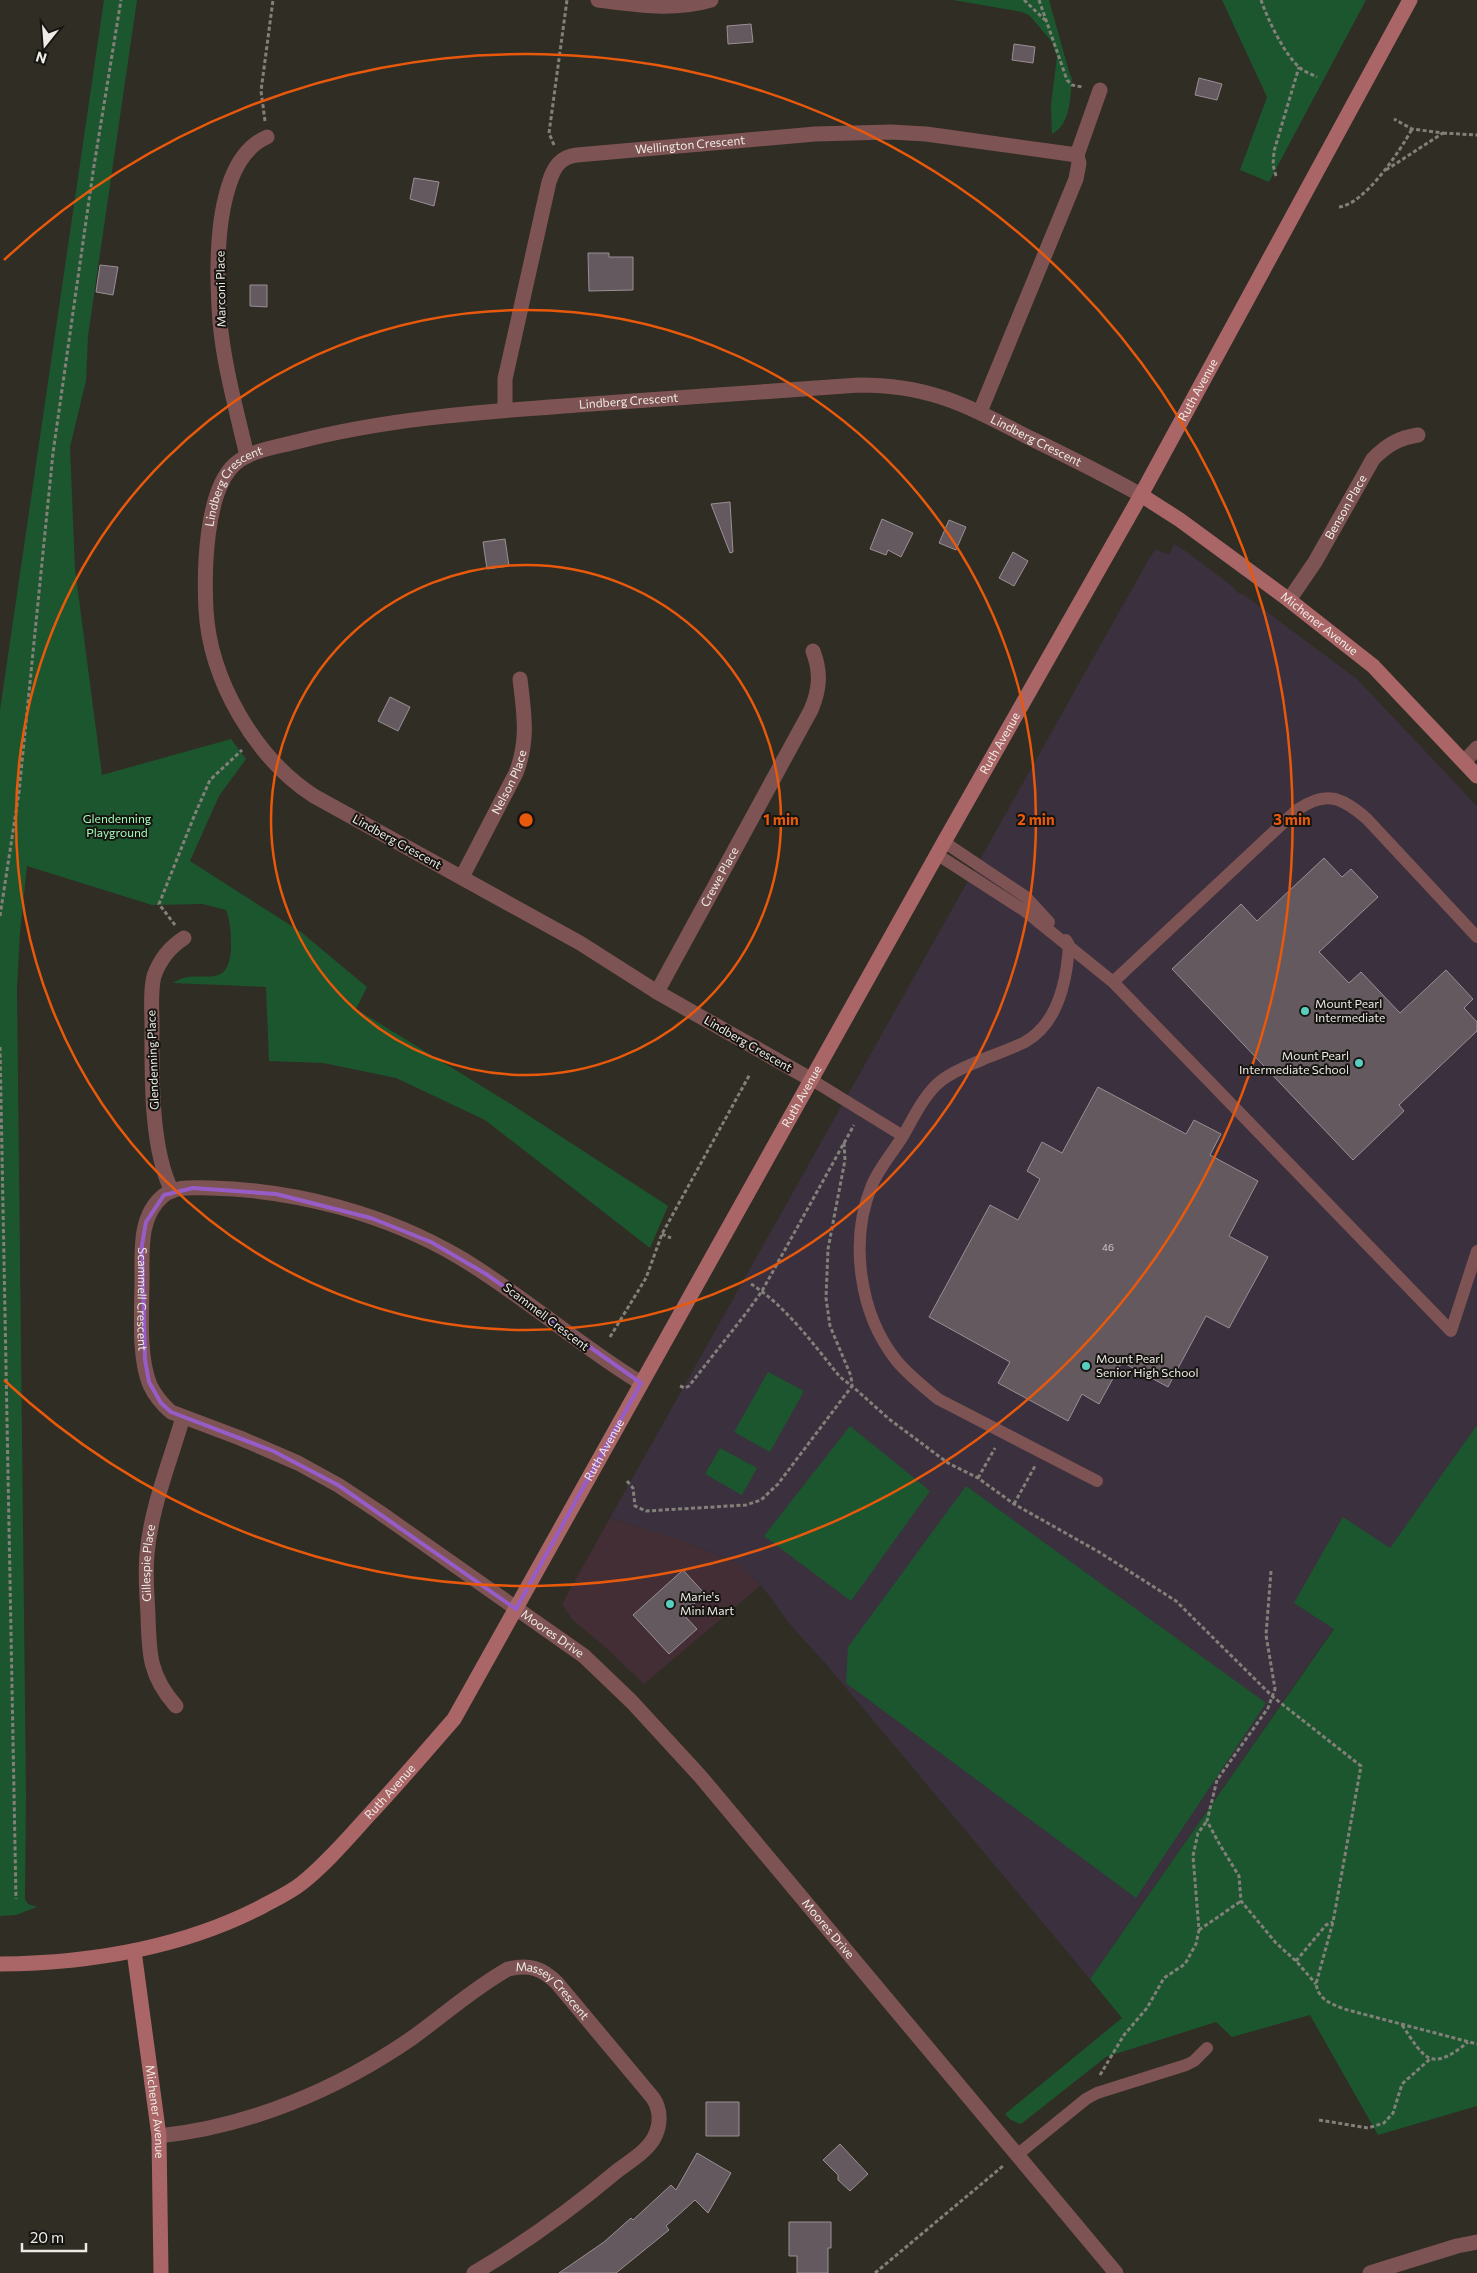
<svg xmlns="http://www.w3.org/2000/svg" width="1477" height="2273" font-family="Commissioner,sans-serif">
<rect width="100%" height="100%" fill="#302d24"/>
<path fill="#422e34" d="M610,1518L683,1541L736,1562L761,1585L644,1684L603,1645L573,1620L562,1604Z"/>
<path fill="#3b303e" d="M1174,544L1184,550L1232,586L1237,592L1244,595L1357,679L1477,806V1425L1390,1549L1343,1517L1334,1628L1090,1979L826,1664L793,1628L761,1585L736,1562L683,1541L610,1518L1150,557L1156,549L1169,555Z"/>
<path fill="#1c562e" d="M104,0H137L88,336L86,381L70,447L75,569L102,775L231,739L246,759L219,796L190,861L301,932L367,987L356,1009L514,1106L668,1206L650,1248L485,1120L396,1078L323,1063L269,1061L266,987L173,983C197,965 228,995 231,949C231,936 231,923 226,910L203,904L152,905L27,866L20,932L17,989L26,1795L25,1899L28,1904L37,1907L16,1915L0,1916V710Z
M953,0H1049L1070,75L1072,78C1070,98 1071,124 1052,134L1051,105L1057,57L1052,42L1030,16L1022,12Z
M1222,0H1366L1269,182L1240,170L1267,97Z
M768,1372L804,1391L770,1452L734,1432Z
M1477,1425V2106L1378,2135L1310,2015L1232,2037L1216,2022L1106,2057L1021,2124L1011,2120L1005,2114L1122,2018L1090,1979L1334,1629L1294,1603L1343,1517L1390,1548Z
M850,1426L930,1491L851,1601L764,1536Z
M720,1448L757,1468L742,1495L705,1474Z
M966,1486L1266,1703L1136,1898L846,1683L848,1647Z"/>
<path fill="#63595f" stroke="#9a8f95" d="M751,24L753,42L728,44L727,26Z
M1014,44L1035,47L1033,63L1012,60Z
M1199,78L1222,84L1217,100L1195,95Z
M414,178L439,182L434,206L410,199Z
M588,253H609V257H633V290L589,291Z
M100,265L118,267L113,295L96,292Z
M250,285H267V307L250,306Z
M730,502L733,552L730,553L711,504Z
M882,519L913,533L901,557L888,550L886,555L870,549Z
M949,520L966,527L956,550L939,543Z
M505,539L509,566L487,569L483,542Z
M1013,552L1028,561L1014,586L999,578Z
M390,697L410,707L398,731L378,721Z
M1324,858L1342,877L1351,869L1378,897L1319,952L1349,983L1361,972L1400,1013L1446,970L1473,999L1464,1008L1477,1022V1031L1399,1105L1404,1111L1353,1160L1172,969L1241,904L1257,921Z
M1098,1087L1186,1134L1194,1120L1221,1134L1210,1155L1258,1181L1229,1236L1268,1257L1229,1328L1206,1316L1168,1387L1122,1362L1099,1404L1082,1394L1068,1421L998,1383L1010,1362L929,1317L990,1205L1018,1220L1040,1179L1027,1171L1042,1142L1062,1153Z
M683,1570L705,1594L683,1614L697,1629L669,1654L633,1615Z
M706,2102H739V2136H706Z
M840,2144L868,2174L850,2191L838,2180V2175L823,2160Z
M697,2153L731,2173L708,2213L695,2200L666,2226L669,2230L616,2273H559L604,2242L631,2218L633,2220L671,2185L676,2190Z
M789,2222H831V2248H828V2273H797V2256H789Z"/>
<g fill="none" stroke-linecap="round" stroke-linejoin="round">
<path stroke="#828078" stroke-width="3" stroke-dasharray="4 2.5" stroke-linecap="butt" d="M1024,0L1045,20
M1039,0L1067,80L1072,85L1082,87
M1261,0C1268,20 1284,54 1300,68C1305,72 1311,74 1317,77
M265,121L261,91L273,0
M1443,133L1477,135
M554,145L549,133L567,0
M1386,170L1443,133L1412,129L1394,119
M1276,176L1273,165L1274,151L1299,67
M1339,207C1365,204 1400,151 1412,129
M0,916L19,792L53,453L93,172L121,0
M175,925L159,904L195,814L210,780L242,750
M0,1047L16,1899
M844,1143L845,1160L828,1249L826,1298L830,1326L851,1376L852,1386L889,1419L948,1463L978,1478L1014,1504L1099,1552L1176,1601L1273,1697L1361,1766L1333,1922L1316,1984C1319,2000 1330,2003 1344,2009L1477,2044
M662,1234L671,1238
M610,1337L646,1278L662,1234L750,1074
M680,1386L685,1388L689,1386L747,1312L762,1291L854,1125
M978,1478L995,1448
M627,1481L633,1488L635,1506L646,1511L746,1505L761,1500L778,1484L852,1386L840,1377C814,1345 786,1306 751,1284
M1014,1504L1035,1466
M1271,1571L1266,1635L1275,1689L1268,1708L1217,1780L1207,1821L1220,1845L1239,1876L1241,1901L1276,1943L1296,1961L1316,1984
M1199,1930L1241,1901
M1296,1961L1326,1925L1333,1922
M1402,2025C1425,2059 1430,2073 1468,2042
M1100,2075L1124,2035L1147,2008L1164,1978L1185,1964L1196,1944L1199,1930L1193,1856L1198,1833L1207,1821
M1319,2120L1368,2128L1384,2123L1393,2113L1402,2084L1430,2059
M875,2273L1003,2166"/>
<path stroke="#7e5353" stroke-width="12" d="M944,842L1026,897L1049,922
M938,855L1025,911L1113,982L1451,1331L1477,1251
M1113,982L1297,810C1326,790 1342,797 1367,819L1477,937
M812,1080L903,1136C893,1152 879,1168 872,1185C849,1240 859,1313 896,1360C908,1375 923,1386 938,1399L1097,1481
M903,1136C914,1117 924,1094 942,1080C955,1070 971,1065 986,1058C999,1053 1013,1048 1025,1042C1059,1023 1067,979 1069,945L1066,940
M1018,2154L1086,2099L1097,2093L1186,2065L1194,2061L1207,2048"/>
<g stroke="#7e5353" stroke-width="15">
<path d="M598,0C635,5 674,11 711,0"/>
<path d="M1077,155L1100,90"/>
<path id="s1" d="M505,410V379L549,182C554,167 560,157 577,155L815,134L891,132L926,134L1077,155L1079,163L1076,179L980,412"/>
<path d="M247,456C237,412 224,367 220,322C216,270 212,161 267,137"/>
<path id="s2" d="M1289,600L1315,562L1373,459C1387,445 1398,438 1418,435"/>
<path d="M1464,762L1477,748"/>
<path id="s3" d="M462,877L516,773C529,740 524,713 520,679"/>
<path id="s4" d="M657,992L811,710C820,689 821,672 813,651"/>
<path id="s5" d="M812,1080L657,992L580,943L314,796C255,758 210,680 206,610C204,572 205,491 235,464C251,450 277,447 296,442C389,418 482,412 577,405C671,398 765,392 859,385C933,385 969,407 1032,439C1069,457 1105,475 1141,495"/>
<path d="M172,1191C150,1148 152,1073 152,1025C152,1009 150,992 154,976C160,959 170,947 184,938"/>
<path id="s6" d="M641,1383C578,1345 523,1295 459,1257C386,1214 295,1190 211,1188C195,1188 176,1185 163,1196C139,1216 142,1250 142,1278C142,1309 138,1357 150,1385C155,1396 162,1404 171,1412L240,1438L298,1463L338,1485L379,1512L584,1656L632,1702L700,1776L1116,2273"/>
<path id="s7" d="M176,1706C149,1676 149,1653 148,1615C147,1594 145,1574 147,1554C151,1507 170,1462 183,1417"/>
<path id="s8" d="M159,2136C249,2127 338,2089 412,2038C444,2015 474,1988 508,1969C529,1964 542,1968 557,1983L653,2098C661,2110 661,2125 654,2138C646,2152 630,2161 617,2171C572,2209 525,2243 474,2273"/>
<path d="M1370,2273L1457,2246L1477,2242"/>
</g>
<g stroke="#aa6667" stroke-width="15">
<path id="s9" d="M1141,495L1180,520L1289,600L1373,666L1477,776"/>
<path id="s10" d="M134,1951L159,2136L161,2273"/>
<path id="s11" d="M0,1964C91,1963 182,1948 263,1906C276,1899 291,1892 302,1883C327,1863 348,1838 369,1815C398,1784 426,1751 454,1719L944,842L1141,495L1410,0"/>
</g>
</g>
<path fill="none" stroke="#985cc8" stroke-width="4" stroke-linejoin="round" d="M193,1188L276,1194L371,1218L431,1242L486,1274L641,1383L516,1609L338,1485L273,1451L171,1412L161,1403L149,1382L145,1360L142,1245L146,1222L164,1195Z"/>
<g fill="none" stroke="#e8590c" stroke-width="2.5">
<circle cx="526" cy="820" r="255"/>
<circle cx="526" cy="820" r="510"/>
<path d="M4 260A766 766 0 1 1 4 1380"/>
</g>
<g fill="#58cebf" stroke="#171511" stroke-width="2">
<circle cx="1305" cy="1011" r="5"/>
<circle cx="1359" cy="1063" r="5"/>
<circle cx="1086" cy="1366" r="5"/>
<circle cx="670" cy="1604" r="5"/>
</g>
<g text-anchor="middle" stroke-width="4" stroke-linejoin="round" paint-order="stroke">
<g font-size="10" fill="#cac6c4">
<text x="1108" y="1251">46</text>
</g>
<g font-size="12" fill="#edebe5" stroke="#171511">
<text dy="4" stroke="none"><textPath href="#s1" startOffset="388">Wellington Crescent</textPath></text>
<text transform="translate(221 289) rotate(-91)" y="4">Marconi Place</text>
<text dy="4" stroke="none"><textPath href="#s11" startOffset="2064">Ruth Avenue</textPath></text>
<text dy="4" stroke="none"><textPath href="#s5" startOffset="1349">Lindberg Crescent</textPath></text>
<text dy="4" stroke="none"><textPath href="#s5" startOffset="1768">Lindberg Crescent</textPath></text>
<text dy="4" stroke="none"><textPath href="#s5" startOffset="929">Lindberg Crescent</textPath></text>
<text dy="4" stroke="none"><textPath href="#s2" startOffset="109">Benson Place</textPath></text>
<text dy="4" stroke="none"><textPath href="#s9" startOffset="220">Michener Avenue</textPath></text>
<text dy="4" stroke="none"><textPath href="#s11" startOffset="1659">Ruth Avenue</textPath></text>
<text dy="4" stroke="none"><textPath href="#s3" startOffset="106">Nelson Place</textPath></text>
<text transform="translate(397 842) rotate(29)" y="4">Lindberg Crescent</text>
<text dy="4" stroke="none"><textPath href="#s4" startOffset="131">Crewe Place</textPath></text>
<text transform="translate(748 1044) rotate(30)" y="4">Lindberg Crescent</text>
<text transform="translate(153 1060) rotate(-92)" y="4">Glendenning Place</text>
<text dy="4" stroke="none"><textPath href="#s11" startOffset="1254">Ruth Avenue</textPath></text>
<text dy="4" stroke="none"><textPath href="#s6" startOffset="640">Scammell Crescent</textPath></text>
<text transform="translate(546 1317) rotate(37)" y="4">Scammell Crescent</text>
<text dy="4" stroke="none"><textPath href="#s11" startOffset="849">Ruth Avenue</textPath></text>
<text dy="4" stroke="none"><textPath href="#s7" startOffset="150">Gillespie Place</textPath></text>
<text dy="4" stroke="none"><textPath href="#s6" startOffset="1205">Moores Drive</textPath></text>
<text dy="4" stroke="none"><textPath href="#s11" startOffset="444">Ruth Avenue</textPath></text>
<text dy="4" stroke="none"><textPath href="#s6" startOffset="1610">Moores Drive</textPath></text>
<text dy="4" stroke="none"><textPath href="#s8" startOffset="446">Massey Crescent</textPath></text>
<text dy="4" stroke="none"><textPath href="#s10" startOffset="162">Michener Avenue</textPath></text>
</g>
<g font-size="12" fill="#a2fcb8" stroke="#171511">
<text x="117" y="823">Glendenning<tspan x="117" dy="14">Playground</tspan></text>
</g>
<g font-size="12" fill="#edebe5" stroke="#171511" text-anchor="start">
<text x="1315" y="1008">Mount Pearl<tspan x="1315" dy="14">Intermediate</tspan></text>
<text x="1349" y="1060" text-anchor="end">Mount Pearl<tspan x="1349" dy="14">Intermediate School</tspan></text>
<text x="1096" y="1363">Mount Pearl<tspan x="1096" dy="14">Senior High School</tspan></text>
<text x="680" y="1601">Marie's<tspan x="680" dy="14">Mini Mart</tspan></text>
</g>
</g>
<circle cx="526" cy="820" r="8" fill="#e8590c" stroke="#171511" stroke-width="2.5"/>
<g font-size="15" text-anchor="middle" font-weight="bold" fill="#e8590c" stroke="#171511" stroke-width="4" stroke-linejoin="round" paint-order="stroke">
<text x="781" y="825">1 min</text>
<text x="1036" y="825">2 min</text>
<text x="1292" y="825">3 min</text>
</g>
<g transform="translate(45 45) rotate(197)" stroke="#171511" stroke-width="4" paint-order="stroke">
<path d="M0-4L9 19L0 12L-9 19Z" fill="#edebe5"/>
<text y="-8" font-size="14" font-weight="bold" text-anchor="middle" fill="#edebe5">N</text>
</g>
<path d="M22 2243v8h64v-8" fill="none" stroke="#edebe5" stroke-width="2.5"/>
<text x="30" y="2243" font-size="15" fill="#edebe5" stroke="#171511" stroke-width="4" paint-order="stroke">20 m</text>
</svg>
